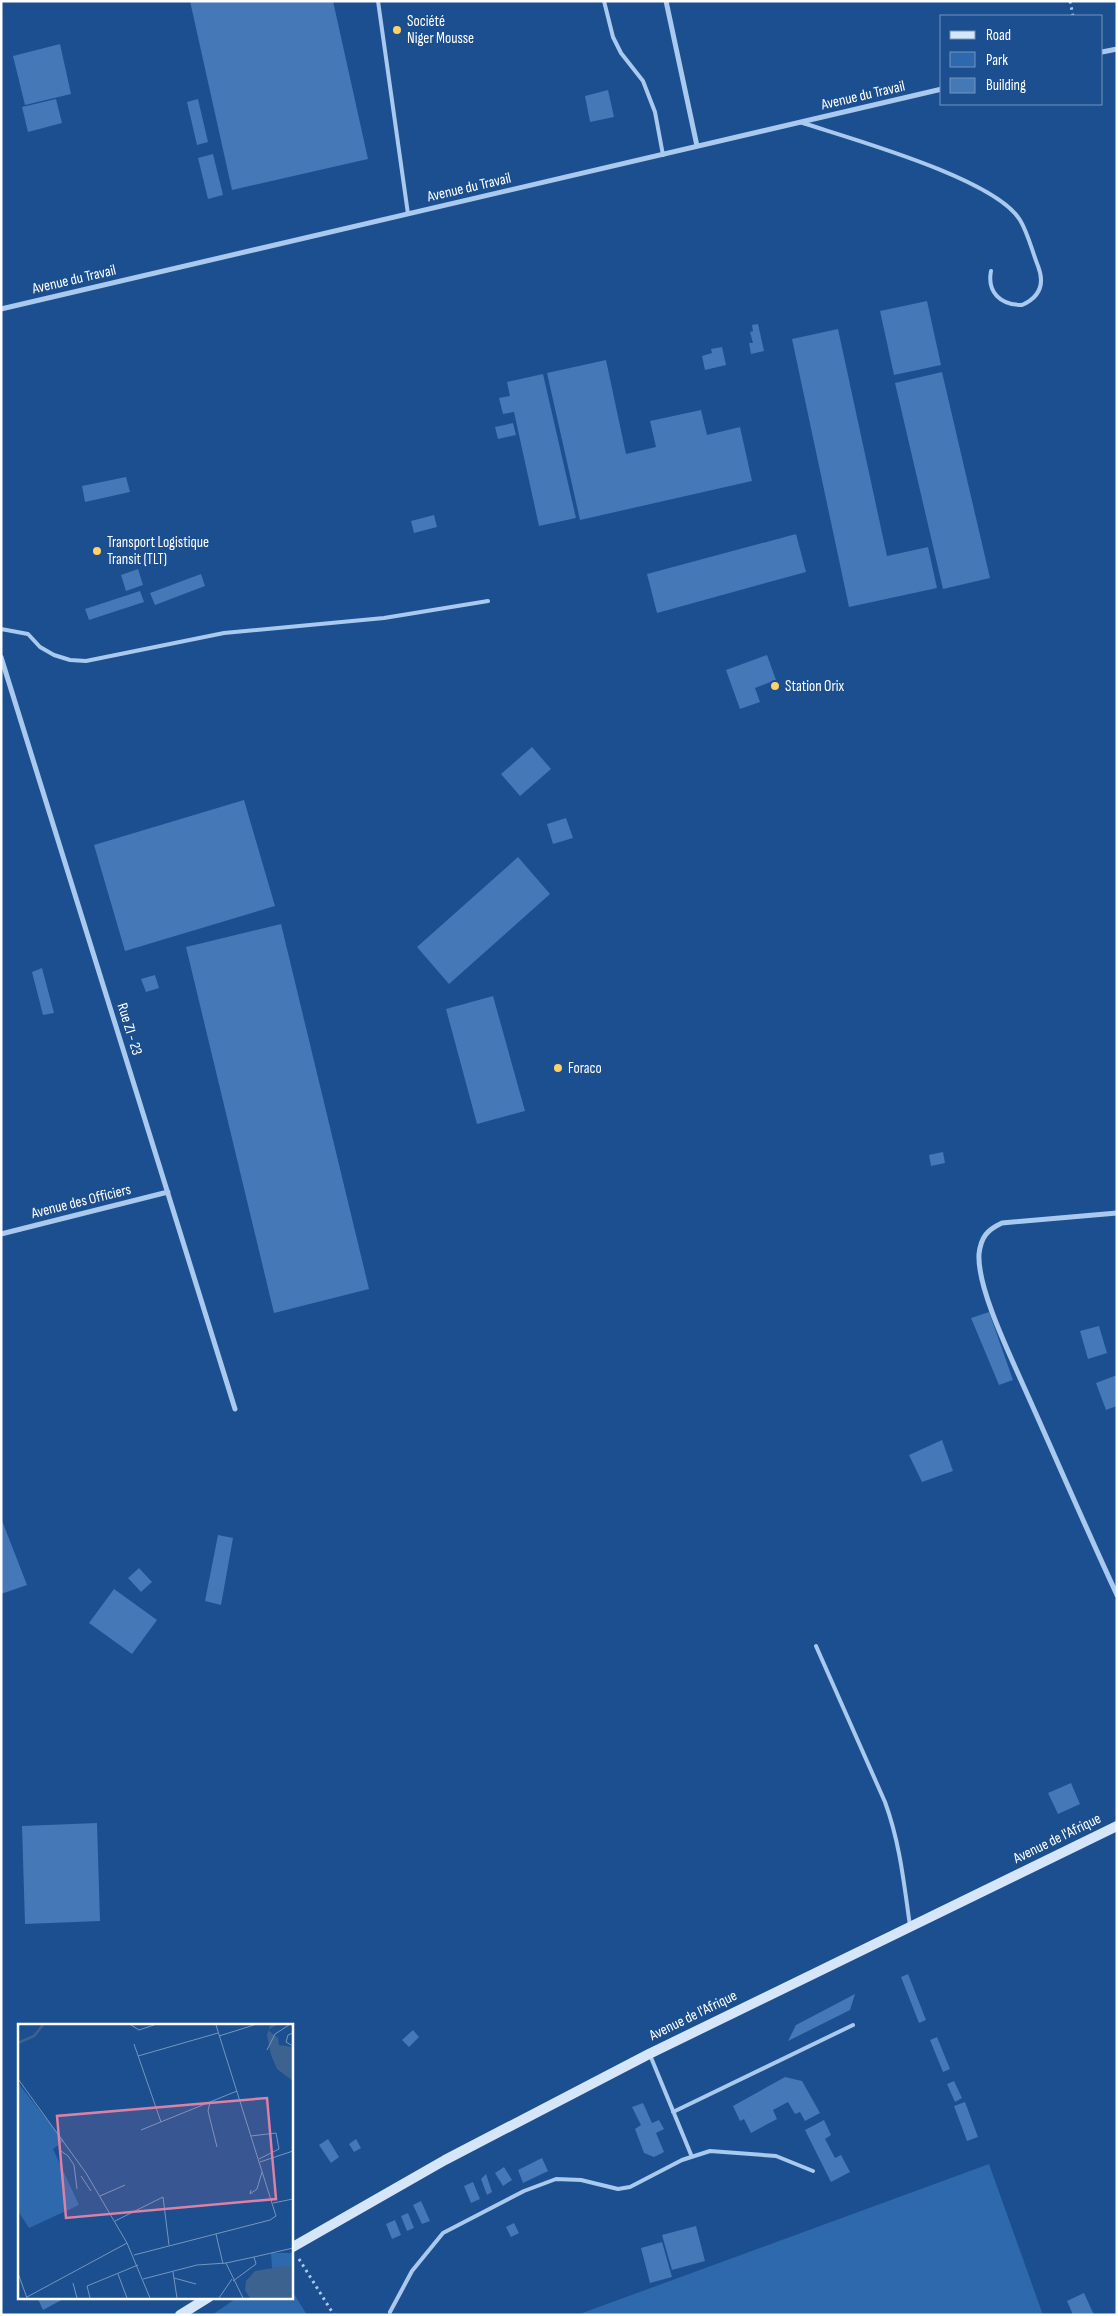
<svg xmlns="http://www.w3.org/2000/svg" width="1118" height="2316" font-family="'Sofia Sans Condensed',sans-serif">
<rect width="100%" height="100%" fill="#1b4f8f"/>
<path fill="#2e69ad" d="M989,2164L1043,2315H577Z
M291,2289L307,2315H212L238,2297H291Z"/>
<path fill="#4478b7" d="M190,1H333L368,159L232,190Z
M60,44L71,94L25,105L13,56Z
M608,90L614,117L590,122L585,96Z
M56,99L62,123L28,132L22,107Z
M198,99L208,142L197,145L187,102Z
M213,154L223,195L208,199L198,158Z
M927,301L941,365L894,375L880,311Z
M758,324L764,351L751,354L749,343H753L750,332L753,331L752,325Z
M838,329L887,556L928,547L937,588L849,607L792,339Z
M722,347L726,365L705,370L702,356L712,353L711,349Z
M606,360L626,454L656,447L650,421L701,410L707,435L740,427L752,481L580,520L547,373Z
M942,372L990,578L943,589L895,383Z
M543,374L576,518L539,526L514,412L503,414L499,398L510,396L507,382Z
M513,423L516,435L498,439L495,427Z
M126,477L130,492L85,502L82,486Z
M434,515L437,527L414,533L411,521Z
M796,534L806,572L657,613L647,574Z
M138,569L143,585L126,591L121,575Z
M201,574L205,586L155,605L150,593Z
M140,591L144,602L89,620L85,609Z
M767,655L776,680L755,688L760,702L740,709L726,670Z
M532,747L551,769L520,796L501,774Z
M244,800L275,906L125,951L94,845Z
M566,818L573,838L553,844L547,824Z
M518,857L550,894L449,984L417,947Z
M281,924L369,1289L274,1313L186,947Z
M42,968L54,1013L43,1015L32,972Z
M155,975L159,988L146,992L141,979Z
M493,996L525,1111L477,1124L446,1009Z
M943,1152L945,1163L931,1166L929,1155Z
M989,1312L1013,1380L999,1385L971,1318Z
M1099,1326L1107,1353L1088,1359L1080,1331Z
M1117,1375V1406L1106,1410L1096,1383Z
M942,1440L953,1471L922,1482L909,1455Z
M1,1518L27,1585L1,1594Z
M218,1535L233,1538L221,1605L205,1601Z
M139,1568L152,1582L141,1592L128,1578Z
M114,1589L157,1620L132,1654L89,1623Z
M1071,1783L1080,1804L1058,1814L1048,1793Z
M97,1823L100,1921L25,1924L22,1826Z
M908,1974L926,2020L919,2023L901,1977Z
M855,1994L850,2010L788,2041L796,2025Z
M413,2030L419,2037L409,2047L402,2040Z
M937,2037L950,2069L943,2072L930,2040Z
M785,2077L802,2081L820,2113L805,2121L800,2112L795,2114L788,2102L773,2110L777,2119L751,2133L744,2119L740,2121L733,2106Z
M954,2081L962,2098L955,2102L947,2084Z
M965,2102L978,2137L967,2141L954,2106Z
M643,2103L652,2123L659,2120L664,2129L656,2133L664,2152L654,2157L644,2153L635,2129L641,2125L632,2107Z
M824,2120L831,2135L825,2139L835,2158L841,2155L850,2172L831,2182L805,2130Z
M328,2139L339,2157L331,2163L319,2145Z
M356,2139L361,2148L354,2152L349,2144Z
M542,2158L548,2171L523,2183L518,2170Z
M504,2167L512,2180L503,2186L495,2173Z
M486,2174L492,2192L487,2195L481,2179Z
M473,2182L480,2199L471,2203L464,2186Z
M421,2201L430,2221L422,2224L413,2205Z
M408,2213L414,2228L407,2231L401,2216Z
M395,2220L401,2235L392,2239L386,2224Z
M514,2223L519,2233L511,2237L506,2227Z
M696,2226L705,2261L672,2270L662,2235Z
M662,2242L672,2277L650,2283L641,2248Z
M1084,2293L1094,2315H1073L1067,2301Z
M37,2297H67L43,2310Z"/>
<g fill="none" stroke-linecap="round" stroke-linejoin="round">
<path stroke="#a9c9ee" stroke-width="3" stroke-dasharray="2.5 4" stroke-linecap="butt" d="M1070,1L1073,16
M299,2259L334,2315"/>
<path stroke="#a9c9ee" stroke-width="4" d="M378,1L408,214
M604,1L613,37L621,53L643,81L655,112L663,155
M800,122C848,138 995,178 1020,220C1028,233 1032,251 1038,266C1045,284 1040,297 1022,305C1000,305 987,292 991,271
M1,629L28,634L40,647L54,655L70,660L86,661L224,633L384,618L488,601
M816,1646L885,1802C900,1843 904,1884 910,1926
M650,2055L692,2157
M673,2112L853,2025
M390,2312L412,2271L443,2233L524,2191L556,2179L581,2180L618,2189L630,2187L682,2160L710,2151L776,2156L813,2171"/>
<path stroke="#a9c9ee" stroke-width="5" d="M666,1L697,146
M1102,52L1117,49
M1,309L942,89
M1,657L235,1409
M1117,1213L1002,1223C987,1230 981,1237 979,1254C977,1288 1010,1355 1024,1387C1055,1456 1085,1526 1117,1595
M1,1234L168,1192"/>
<path stroke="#d6e6fa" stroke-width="10" d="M291,2248L445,2160L649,2054L1117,1826
M180,2315L209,2297"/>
</g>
<g fill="#ffd166" stroke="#1b4f8f" stroke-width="2">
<circle cx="397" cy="30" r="5"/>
<circle cx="97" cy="551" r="5"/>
<circle cx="775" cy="686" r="5"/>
<circle cx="558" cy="1068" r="5"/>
</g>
<g text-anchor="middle" stroke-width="4" stroke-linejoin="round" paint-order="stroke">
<g font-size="15" fill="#fff" stroke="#1b4f8f" text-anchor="start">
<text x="407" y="26">Société<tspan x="407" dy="17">Niger Mousse</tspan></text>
<text x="107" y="547">Transport Logistique<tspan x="107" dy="17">Transit (TLT)</tspan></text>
<text x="785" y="691">Station Orix</text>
<text x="568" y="1073">Foraco</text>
</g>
<g font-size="15" fill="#fff" stroke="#1b4f8f">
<text transform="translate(863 95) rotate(-13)" y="5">Avenue du Travail</text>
<text transform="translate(469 187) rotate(-13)" y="5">Avenue du Travail</text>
<text transform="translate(74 279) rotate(-13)" y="5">Avenue du Travail</text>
<text transform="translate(130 1029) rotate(73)" y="5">Rue ZI - 23</text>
<text transform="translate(81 1201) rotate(-14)" y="5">Avenue des Officiers</text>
<text transform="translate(1057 1838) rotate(-26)" y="5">Avenue de l'Afrique</text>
<text transform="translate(693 2015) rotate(-26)" y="5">Avenue de l'Afrique</text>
</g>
</g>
<g transform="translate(18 2024)">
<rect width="275" height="275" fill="#1b4f8f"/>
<path d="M0,59L46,117L35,125L61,181L11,204L0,187ZM253,229H275V242L254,244Z" fill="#2e69ad"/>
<path d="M252,1H259L250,6L260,14L261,21L275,23V57L259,45L253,31L249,11ZM267,242H275V274H232L227,266L228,257L237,247Z" fill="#3c6290"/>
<path fill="none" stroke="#3c6290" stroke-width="2.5" d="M0,19L16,12L25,1"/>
<path fill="none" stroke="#7695bc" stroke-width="1" d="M113,1L121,6L136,1M275,9L270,11L268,18L275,22M201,12L236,1M116,20L143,98M249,26L257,10L271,1M120,32L200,9M0,55L68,149L109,219L132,274M192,78L190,87L199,123M123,106L219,67M233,112L258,109L261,125L241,135M43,127L50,132L56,141L59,165M242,138L275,127M63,152L73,167M233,166L232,170L239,165L244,148M82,172L107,161M255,179L275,175M97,197L145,173L151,221M198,210L205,240M116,231L252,196L258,192L198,1M208,239L236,233M155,248L159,274M0,249L9,274M100,250L109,274M156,254L178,260M125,255L179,241L208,239L225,274M215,257L238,240L236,233L275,224M55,259L59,274M9,273L109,219M72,274L69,262L120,241M201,274L214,255"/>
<path fill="#dd80a5" fill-opacity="0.15" stroke="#dd80a5" stroke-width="2.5" d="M249,74L258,175L48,194L39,92Z"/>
<rect width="275" height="275" fill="none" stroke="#fff" stroke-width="2.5"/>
</g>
<rect width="1118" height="2316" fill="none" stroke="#ffffff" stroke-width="5"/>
<rect x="940" y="15" width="162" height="90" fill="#1b4f8f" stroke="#7695bc"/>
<rect x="950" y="31" width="25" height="8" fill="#d6e6fa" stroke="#7695bc"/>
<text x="986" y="40" font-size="15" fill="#ffffff">Road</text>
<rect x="950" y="52" width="25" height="15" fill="#2e69ad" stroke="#7695bc"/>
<text x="986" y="65" font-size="15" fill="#ffffff">Park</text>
<rect x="950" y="78" width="25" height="15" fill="#4478b7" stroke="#7695bc"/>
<text x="986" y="90" font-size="15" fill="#ffffff">Building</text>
</svg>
